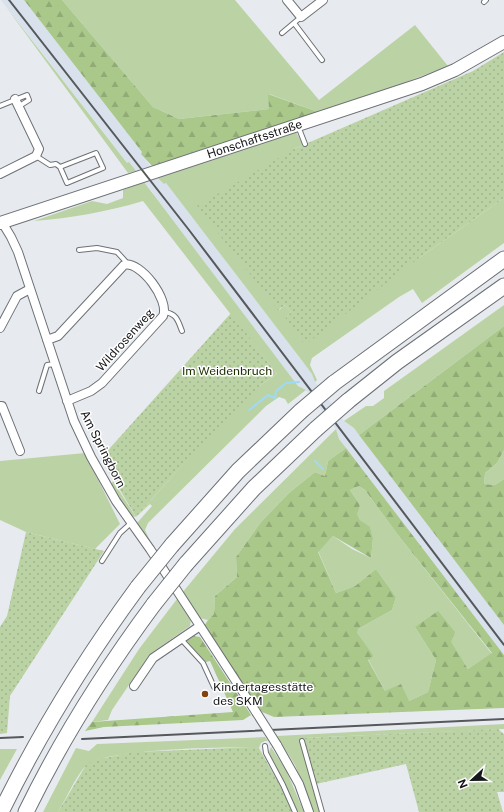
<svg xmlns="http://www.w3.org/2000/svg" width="504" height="812" font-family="'Public Sans',sans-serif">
<defs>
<pattern id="forest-firs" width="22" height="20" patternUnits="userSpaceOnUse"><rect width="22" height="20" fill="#a9c889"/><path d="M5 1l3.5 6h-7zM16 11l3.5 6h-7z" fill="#91ab76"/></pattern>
<pattern id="garden-dots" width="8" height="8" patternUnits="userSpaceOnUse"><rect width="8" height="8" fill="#bbd3a4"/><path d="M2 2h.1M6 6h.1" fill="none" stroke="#a0b48d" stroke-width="1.8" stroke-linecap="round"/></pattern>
</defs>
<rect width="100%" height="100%" fill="#e7ebf0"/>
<path fill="#d8e1ec" d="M1,0H24L142,152L141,154L164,184L166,183L312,374L315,382L344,421L354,428L504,625V655L339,439L336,429L306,390L298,386L152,194L153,193L129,163L128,164Z"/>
<path fill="#bbd3a4" d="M62,0H235L319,100L415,25L448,66L372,95L318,112L269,94V109L179,119L153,107Z
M6,7L127,163L129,162L136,171L128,173Z
M296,132L303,145L294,149L279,310L285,305L291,312L285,319L419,258L504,198V243L422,303L413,289L399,297L312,358L310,365L317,380L315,382L312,374L303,362L166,183L164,184L158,178Z
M144,182L298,386L306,390L288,404L285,399L279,397L266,406L148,523L145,530L152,545L151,547L136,524L152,506L150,504L136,517L130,516L111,485L113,481L136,517L199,446L259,386L277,374L143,201C107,212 71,218 34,221L92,201L107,204L123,198V190Z
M504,305V326L359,435L354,428L344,421L366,406H373L384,398V391Z
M336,429L339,439L346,448L328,461L325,476L315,472L289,493L261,522L236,557L237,577L215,596L214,614L208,620L199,618L182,593L235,529Z
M504,450V479L495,485L484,484L485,473L497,463Z
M85,453L120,524L95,549L26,532L0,520V461Z
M359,486L365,490L398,535L492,654L468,669L450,642L415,627L436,660L428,692L409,701L385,691L368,659L374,656L356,633L358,629L392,610L396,597L376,569L355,586L336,593L318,551L333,536L352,549L371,558L373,538L370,528L360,520L356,513L360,505L350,490Z
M177,599L191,619L190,626L150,654L112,710L108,720L92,722L139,649Z
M504,724V729L304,738L300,740L320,812H314L295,765L277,736Z
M265,737L268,741H265L261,743L259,748C231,746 104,749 87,765C78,772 65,801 58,812H43L76,748L89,751L97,744Z
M271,747L286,770L304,812H298L269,752Z
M0,749H17L0,780Z"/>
<path fill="url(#forest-firs)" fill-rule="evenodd" d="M24,0H62L153,107L179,119L269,109L268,94L318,112L152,166L141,154L142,152Z
M504,326V450L497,463L485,473L484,484L495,485L504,479V625L359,435Z
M346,448L504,655V708L274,717L262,712L204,626L208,620L214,614L215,596L237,577L236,557L261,522L289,493L315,472L325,476L328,461ZM359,486L365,490L398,535L492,653L468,669L451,642L455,632L438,611L415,627L436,660L428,692L409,701L401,684L385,691L368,660L374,656L357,633L358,629L392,610L396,597L376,569L355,586L336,593L318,552L333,536L371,558L373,538L370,527L360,520L357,514L360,505L350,490Z
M194,636L200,637L251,715L243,720L104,727L85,731L92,722L233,712L210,661L206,662L187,641Z"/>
<path fill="url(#garden-dots)" d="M504,52V198L419,258L305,345L285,319L291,312L285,305L278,310L197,206L294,149L473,71Z
M231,313L277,374L259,386V390C213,430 176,472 136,517L101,458Z
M26,532L104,551L10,696L7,733L0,734V627L7,616Z
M498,729L504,734V792H497L503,812H419L406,764L316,784L304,738Z
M255,747L259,748L283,791L292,812H58L86,765L94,760L135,752Z"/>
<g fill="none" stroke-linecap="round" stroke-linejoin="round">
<path stroke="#9fd9f8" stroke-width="2" d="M249,410L268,395L275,398L276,391L286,383L299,382
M315,461L323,469"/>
<defs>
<path id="lane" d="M484,2L486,0
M294,23L322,60
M282,33L301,17
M0,106L27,95L29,100L21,105L20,108
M298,126L305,144
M36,156L50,165L56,164L60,167L67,183L103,168L96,153L60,167
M79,250L97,248L117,252L128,264
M165,312C177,314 178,321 182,331
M39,391L47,365L55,364
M102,561L120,533L131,523
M181,639L203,663L214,687
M302,741L322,812
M265,746L266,753L283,785L295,812"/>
<path id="street" d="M287,0L301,17L323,0
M0,174L36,156L39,149L15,99
M2,222L11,237L18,252L74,421L91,457L116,501L150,549L256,712
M0,328L17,296L30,289
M47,340L58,336L124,265C140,260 170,300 163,316L102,383L91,391L67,401
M0,406H2L20,451
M134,686L153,658L200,626
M277,745L299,784L309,812"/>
<g id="secondary">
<path id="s1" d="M0,223L422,84L455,70L504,42"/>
</g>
<path id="highway" d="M334,383L504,259
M348,401L397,362L504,286
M172,545L238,471L301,411
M186,564L254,488L316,429
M1,812C40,732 85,659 138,587
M26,812C62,738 105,670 154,604"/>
</defs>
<use href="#lane" stroke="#6d7175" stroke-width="6"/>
<use href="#street" stroke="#6d7175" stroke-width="10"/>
<use href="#secondary" stroke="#6d7175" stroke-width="14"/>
<use href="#highway" stroke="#6d7175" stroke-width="17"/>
<use href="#lane" stroke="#fff" stroke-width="4"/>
<use href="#street" stroke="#fff" stroke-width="8"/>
<use href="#secondary" stroke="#fff" stroke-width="12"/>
<use href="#highway" stroke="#fff" stroke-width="15"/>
<path stroke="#56585b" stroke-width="2" d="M9,0L189,230L504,645
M0,738L23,737
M82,739L504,719"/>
<defs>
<path id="street-bridge" d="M256,712L277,745"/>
<path id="highway-bridge" d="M301,411L334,383
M316,429L348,401
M138,587L172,545
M154,604L186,564"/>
</defs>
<use href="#street-bridge" stroke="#6d7175" stroke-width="10" stroke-linecap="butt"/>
<use href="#highway-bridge" stroke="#6d7175" stroke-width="17" stroke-linecap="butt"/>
<use href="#street-bridge" stroke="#fff" stroke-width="8"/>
<use href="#highway-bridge" stroke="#fff" stroke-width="15"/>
</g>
<circle fill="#83430a" stroke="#fff" stroke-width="1.5" cx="205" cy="694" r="4"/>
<g text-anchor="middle" stroke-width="3" stroke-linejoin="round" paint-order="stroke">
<g font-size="12" fill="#161719" stroke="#fff">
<text dy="4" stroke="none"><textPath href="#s1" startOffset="268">Honschaftsstraße</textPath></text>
<text transform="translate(125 340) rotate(-48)" y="4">Wildrosenweg</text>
<text transform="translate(103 449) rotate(63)" y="4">Am Springborn</text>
</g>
<g font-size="12" fill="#1d3002" stroke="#fff">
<text x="227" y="375">Im Weidenbruch</text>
</g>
<g font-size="12" fill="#161719" stroke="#fff" text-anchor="start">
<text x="213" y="691">Kindertagesstätte<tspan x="213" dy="14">des SKM</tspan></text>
</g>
</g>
<g transform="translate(472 780) rotate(248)" stroke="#ffffff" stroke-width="3" paint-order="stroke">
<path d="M0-3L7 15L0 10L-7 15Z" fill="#161719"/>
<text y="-6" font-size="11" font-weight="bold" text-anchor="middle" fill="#161719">N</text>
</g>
</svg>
